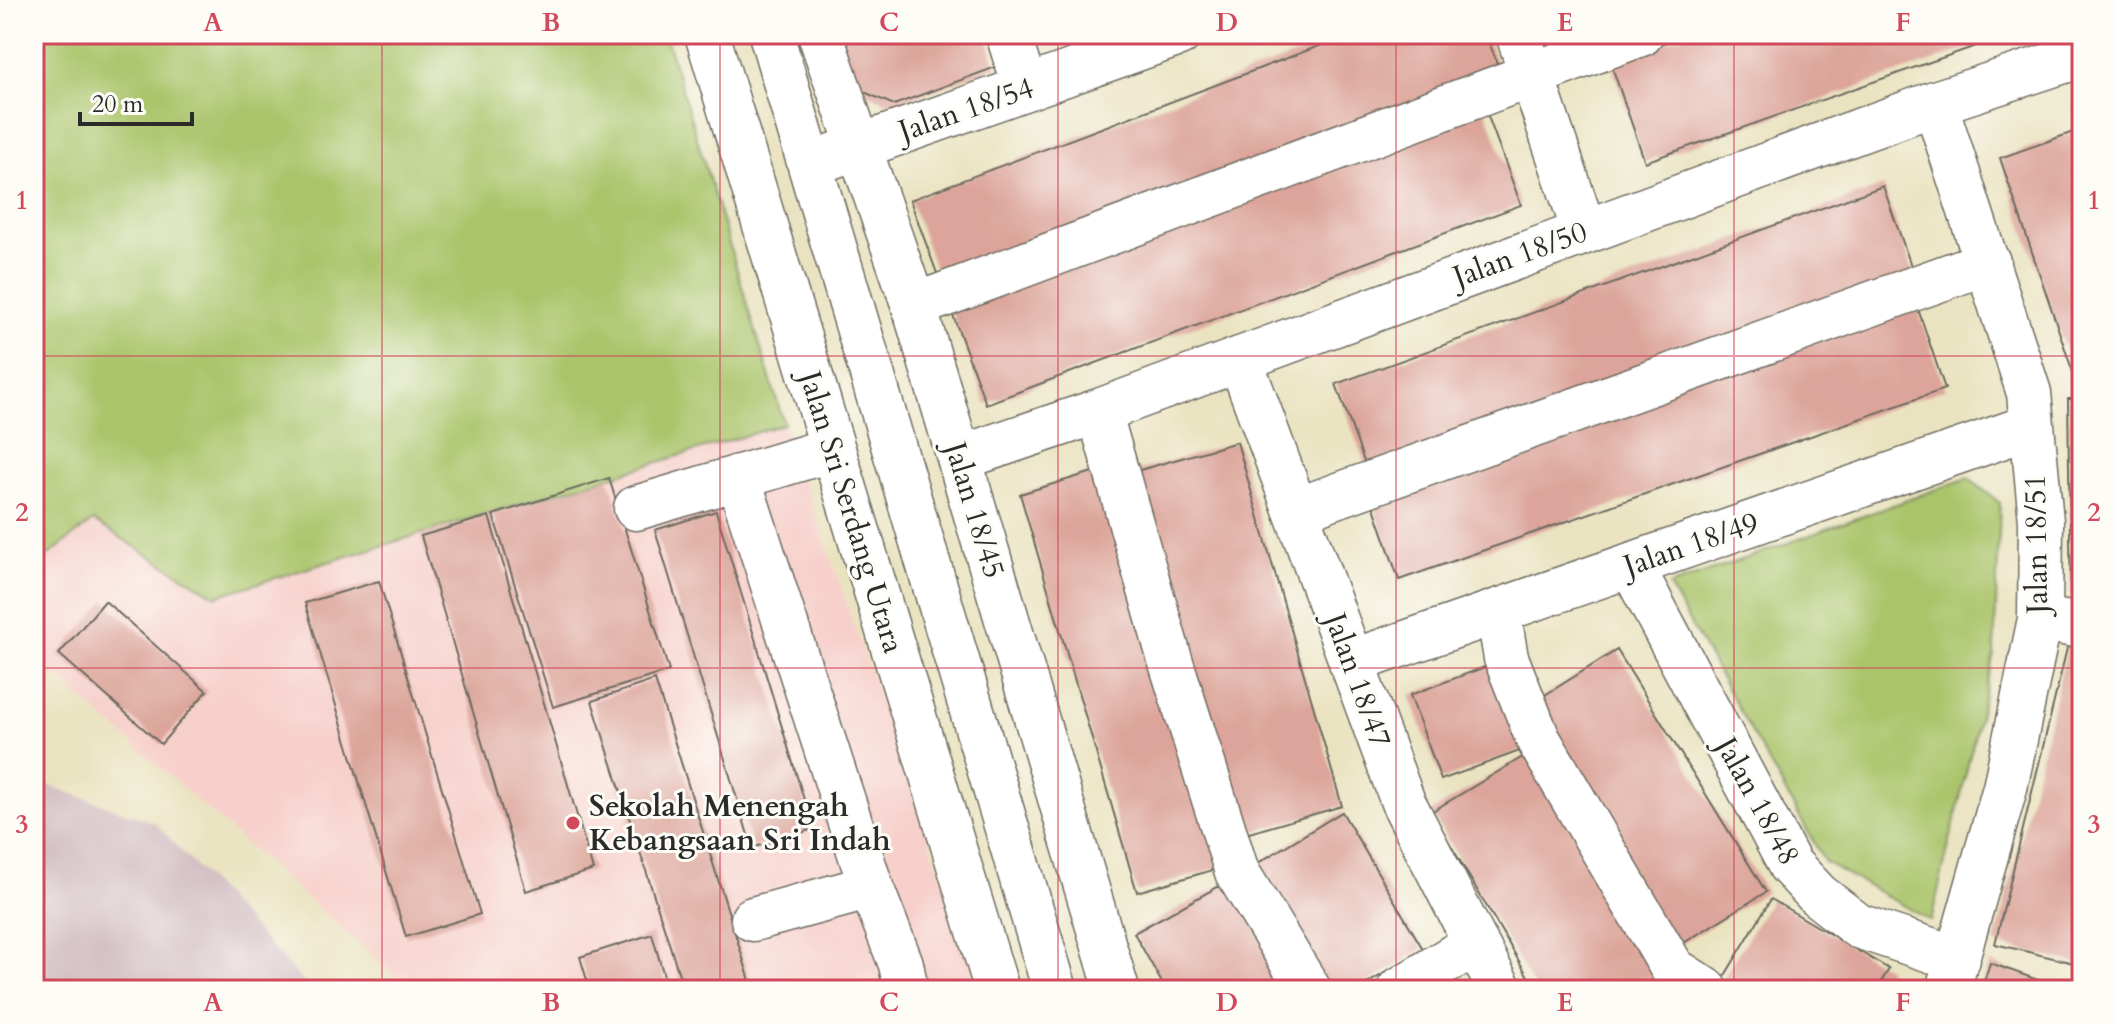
<svg xmlns="http://www.w3.org/2000/svg" width="2116" height="1024" font-family="Cardo,serif">
<rect width="100%" height="100%" fill="#fdfcf7"/>
<filter id="ink" filterUnits="userSpaceOnUse"><feTurbulence type="fractalNoise" baseFrequency=".0125" numOctaves="2"/><feDisplacementMap in="SourceGraphic" scale="16" xChannelSelector="R" yChannelSelector="G"/><feConvolveMatrix kernelMatrix="1 2 1 2 8 2 1 2 1" color-interpolation-filters="sRGB"/></filter>
<filter id="wash" filterUnits="userSpaceOnUse"><feTurbulence type="fractalNoise" baseFrequency=".006" numOctaves="4" result="noise"/><feDisplacementMap in="SourceGraphic" scale="32" xChannelSelector="R" yChannelSelector="G"/><feGaussianBlur stdDeviation="1.8" result="paint"/><feColorMatrix in="noise" values="0 0 0 0 0 0 0 0 0 0 0 0 0 0 0 0 0 1.4 0 .05"/><feComposite in="paint" operator="in"/></filter>
<g filter="url(#wash)">
<rect width="100%" height="100%" fill="#eae3c1"/>
<path fill="#f7d0cb" d="M784,424L981,990H411L34,656V566L93,521L216,596Z"/>
<path fill="#d2bec2" d="M34,780L155,823L311,990H34Z"/>
<path fill="#aac46a" stroke="#6a784a" stroke-width="2" d="M34,34H665L784,424L216,596L93,521L34,566Z
M1968,478L2000,503L1994,654L1931,921L1825,862L1669,586Z"/>
<g id="blocks">
<path fill="#dca49a" d="M839,34H986L996,67L894,105L855,88Z
M1351,34H1486L1502,77L942,287L910,200Z
M1688,34H2010L1645,162L1610,61Z
M1483,103L1521,205L986,404L948,302Z
M2082,129V383L2077,384L2000,158Z
M1883,186L1916,280L1370,478L1336,384Z
M1915,300L1945,389L1399,580L1368,490Z
M2068,399H2082V603H2071Z
M1237,442L1342,806L1232,838L1126,474Z
M1106,468L1223,867L1137,892L1020,494Z
M609,478L669,671L553,707L493,515Z
M716,511L813,829L752,848L655,530Z
M489,516L593,870L526,891L421,536Z
M379,581L480,914L406,937L305,603Z
M105,601L207,691L161,744L59,654Z
M2069,640L2082,643V965L1995,944Z
M1617,650L1766,892L1677,947L1529,705Z
M1498,662L1528,748L1441,780L1410,695Z
M655,680L753,990H684L592,701Z
M1531,752L1664,975L1640,990H1536L1431,812Z
M1342,812L1423,949L1357,990H1314L1243,872Z
M1230,880L1291,990H1166L1134,933Z
M1771,899L1889,969L1876,990H1723L1718,987Z
M652,934L668,990H590L580,957Z
M1990,963L2066,990H1981Z"/>
</g>
</g>
<g filter="url(#ink)">
<use href="#blocks" fill-opacity="0" stroke="#6e6b60" stroke-width="2"/>
<g fill="none" stroke-linecap="round" stroke-linejoin="round">
<defs>
<path id="minor" d="M707,34L997,990
M771,34L1055,990
M820,34L914,306L1117,990
M1008,34L1025,88
M1518,34L1584,231
M1935,103L2029,393L2041,521L2040,619L2005,788L1948,990
M830,157L1179,34
M914,306L1641,34
M1240,359L1403,802L1500,990
M1099,411L1168,653L1237,872L1309,990
M960,458L1099,411L1935,103L2082,55
M738,477L871,887L901,964L906,990
M636,508L833,449
M1297,510L1988,262
M1631,565L1790,865L1818,895L1858,926L1958,959
M1498,611L1506,658L1538,739L1673,969L1706,990
M2040,619L2082,626
M1351,662L2032,426
M753,919L871,887
M1399,990L1476,943"/>
</defs>
<use href="#minor" stroke="#6e6b60" stroke-width="47"/>
<use href="#minor" stroke="#fff" stroke-width="44"/>
</g>
</g>
<path fill="none" stroke="#d1495b" stroke-width="2" stroke-opacity="0.55" d="M382,34V990M720,34V990M1058,34V990M1396,34V990M1734,34V990M34,356H2082M34,668H2082"/>
<circle fill="#d1495b" stroke="#fdfcf7" stroke-width="3" cx="573" cy="823" r="8"/>
<g text-anchor="middle" stroke-width="6" stroke-linejoin="round" paint-order="stroke">
<g font-size="30" fill="#2b2b2b" stroke="#fdfcf7">
<text transform="translate(966 109) rotate(-19)" y="10">Jalan 18/54</text>
<text transform="translate(1520 254) rotate(-20)" y="10">Jalan 18/50</text>
<text transform="translate(975 510) rotate(73)" y="10">Jalan 18/45</text>
<text transform="translate(852 512) rotate(73)" y="10">Jalan Sri Serdang Utara</text>
<text transform="translate(1691 544) rotate(-19)" y="10">Jalan 18/49</text>
<text transform="translate(2036 544) rotate(-91)" y="10">Jalan 18/51</text>
<text transform="translate(1358 680) rotate(70)" y="10">Jalan 18/47</text>
<text transform="translate(1758 801) rotate(61)" y="10">Jalan 18/48</text>
</g>
<g font-size="30" font-weight="bold" fill="#2b2b2b" stroke="#fdfcf7" text-anchor="start">
<text x="589" y="816">Sekolah Menengah<tspan x="589" dy="34">Kebangsaan Sri Indah</tspan></text>
</g>
</g>
<rect width="2116" height="1024" fill="none" stroke="#fdfcf7" stroke-width="88"/>
<path d="M80 112v12h112v-12" fill="none" stroke="#2b2b2b" stroke-width="4"/>
<text x="92" y="112" font-size="24" fill="#2b2b2b" stroke="#fdfcf7" stroke-width="6" paint-order="stroke">20 m</text>
<rect x="44" y="44" width="2028" height="936" fill="none" stroke="#d1495b" stroke-width="3"/>
<g font-size="26" text-anchor="middle" font-weight="bold" fill="#d1495b">
<text x="213" y="31">A</text>
<text x="551" y="31">B</text>
<text x="889" y="31">C</text>
<text x="1227" y="31">D</text>
<text x="1565" y="31">E</text>
<text x="1903" y="31">F</text>
<text x="22" y="209">1</text>
<text x="2094" y="209">1</text>
<text x="22" y="521">2</text>
<text x="2094" y="521">2</text>
<text x="22" y="833">3</text>
<text x="2094" y="833">3</text>
<text x="213" y="1011">A</text>
<text x="551" y="1011">B</text>
<text x="889" y="1011">C</text>
<text x="1227" y="1011">D</text>
<text x="1565" y="1011">E</text>
<text x="1903" y="1011">F</text>
</g>
</svg>
